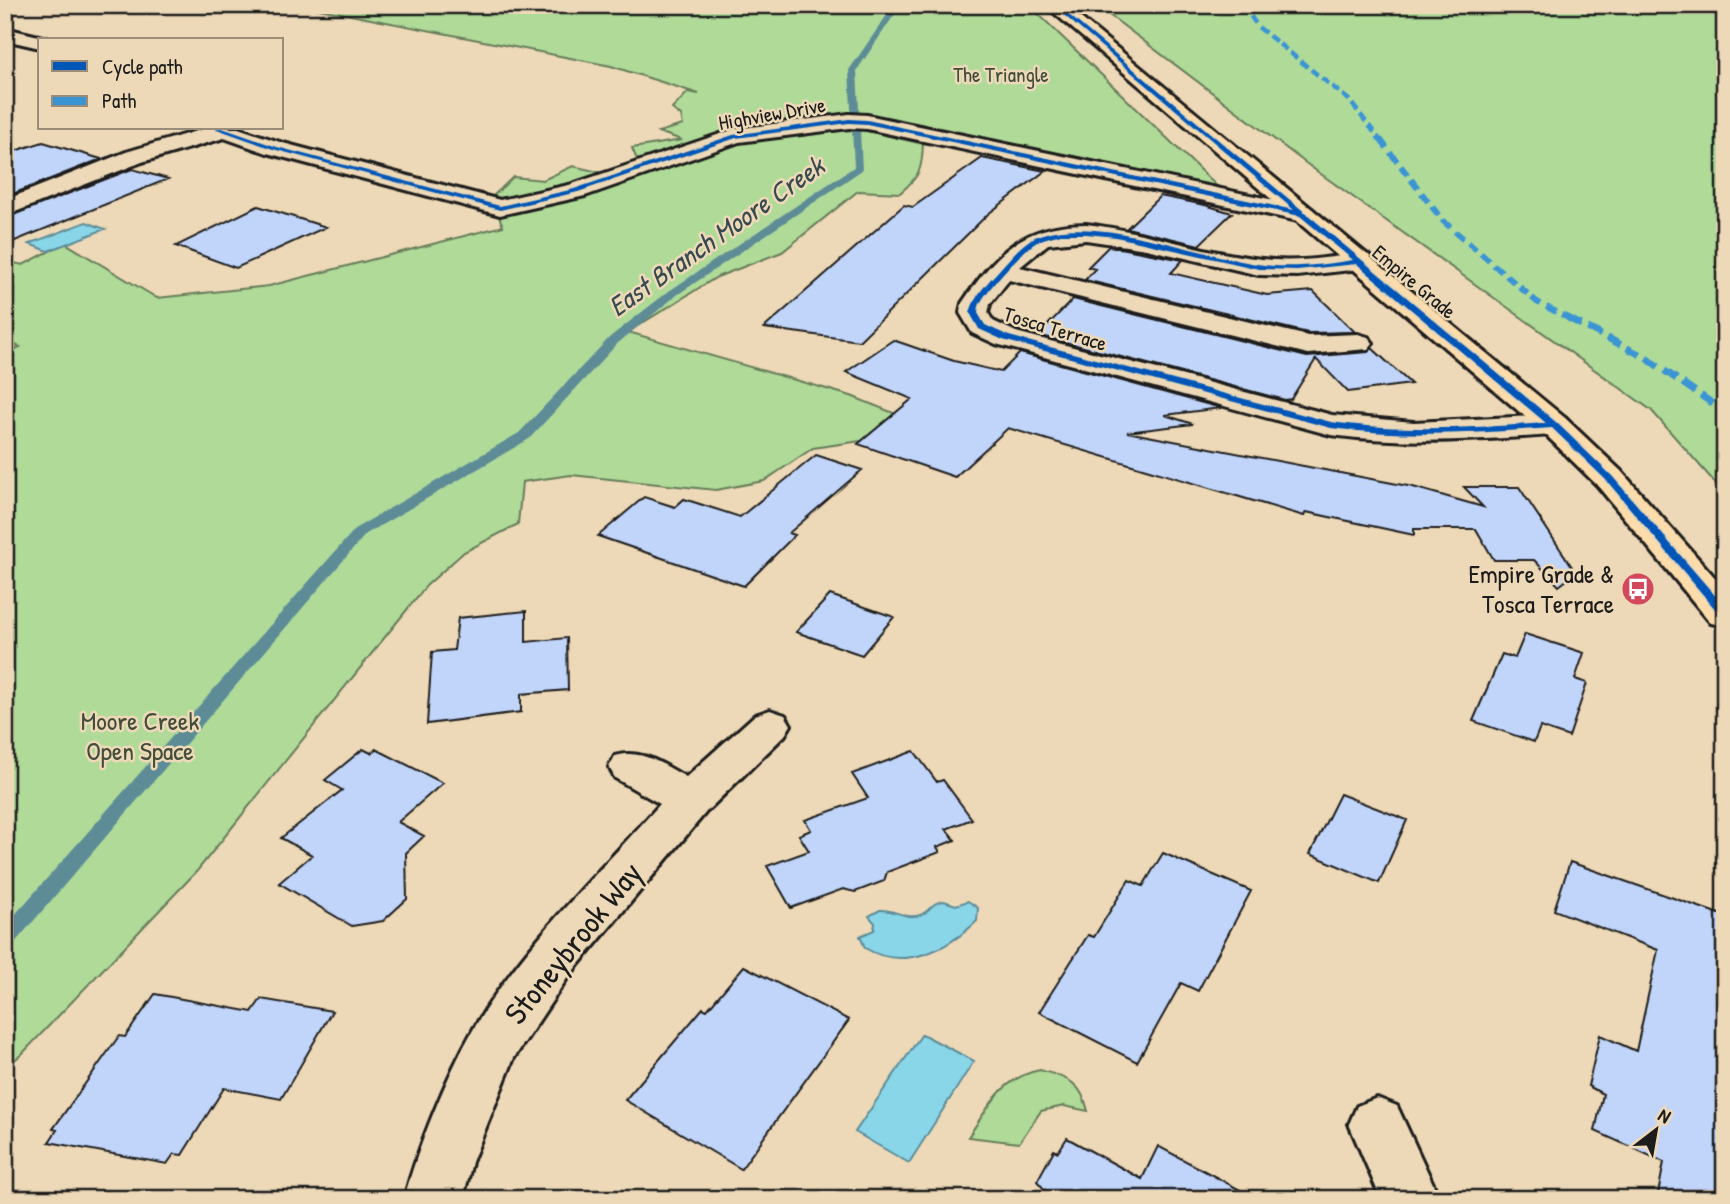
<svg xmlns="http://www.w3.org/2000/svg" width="1730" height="1204" font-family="'Patrick Hand',sans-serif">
<rect width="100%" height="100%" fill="#edd9b7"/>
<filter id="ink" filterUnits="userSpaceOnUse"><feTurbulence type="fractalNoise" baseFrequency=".0143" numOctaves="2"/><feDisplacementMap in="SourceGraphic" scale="14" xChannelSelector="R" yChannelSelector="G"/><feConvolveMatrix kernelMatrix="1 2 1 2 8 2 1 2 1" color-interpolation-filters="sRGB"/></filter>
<g filter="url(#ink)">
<path fill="#afda98" stroke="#667b5a" stroke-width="2" d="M299,5H1029L1226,195L873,117L859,129L923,144C922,170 920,176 900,193L858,191L782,252L717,277L628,332L851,396L936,430L813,448L764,481L716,490L571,475L522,482L518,524L464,552L426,586L197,871L21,1055L5,1067V355L20,347L5,341V261L23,265L65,243L157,298L269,286L503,226L491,198L513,177L543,180L573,166L607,174L640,167L632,148L682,140L658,132L683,125L681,116L672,109L688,92L699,94L611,66Z
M1096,5H1725V494L1651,410L1311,167Z
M1040,1070C1067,1078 1081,1081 1088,1111L1064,1106L1041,1111L1019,1143L968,1137C989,1107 1002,1077 1040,1070Z"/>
<path fill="#89d6e9" stroke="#5d8c97" stroke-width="2" d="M86,222L105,229L48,251L29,244Z
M944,901L956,905L968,901L978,908L977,921C948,949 904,972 865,948L860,936L874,930L875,923L869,916L880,910C894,909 906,920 920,915C930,912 931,902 944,901Z
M922,1034L974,1061L909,1163L855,1132Z"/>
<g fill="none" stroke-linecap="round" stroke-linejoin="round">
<path fill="#5d8c97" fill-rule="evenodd" d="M894,5H901L857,70L862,170L677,295L618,343L529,439L366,534L12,946L5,948V926L356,528L519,433L610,337L669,291L854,167L849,70Z"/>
</g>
<path fill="#c1d5fa" stroke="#1c1c1c" stroke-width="2" d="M43,142L101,159L5,197V154Z
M982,158L1045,171L988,214L859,341L764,328L904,205L913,207Z
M132,169L168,179L5,245V218Z
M1160,196L1205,205L1232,213L1199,245L1127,228Z
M258,206L326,227L236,268L176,246Z
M1109,246L1183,260L1171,273L1267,295L1313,291L1355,332L1308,333L1085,280L1095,269L1088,267Z
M1073,299L1307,357L1368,352L1372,348L1411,384L1348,392L1316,359L1291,399L1285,400L1038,335Z
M893,340L954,361L1001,372L1020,353L1221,408L1165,415L1193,424L1127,432L1413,487L1483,507L1464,487H1519L1576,573L1559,586L1534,560H1494L1476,529H1414V535L1306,512L1304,516L1008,428L955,477L858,444L912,399L846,372Z
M816,455L862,470L789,533L795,535L744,586L598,536L644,497L675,507L684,499L740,517Z
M830,595L894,617L862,655L796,632Z
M526,611V642L567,638L568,690L521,694V712L427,724L432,652L454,650L458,618Z
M1525,634L1584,653L1575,679L1587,683L1569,737L1540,727L1534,742L1473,721L1502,654L1515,658Z
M363,749L371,753L376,749L443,783L398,822L424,836L406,853L407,899L383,921L352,926L279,883L312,855L281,838L342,790L325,780Z
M914,751L937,782L943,780L972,819L946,829L955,840L937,847L940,852L887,872L884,881L855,892L843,889L791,908L767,866L809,851L799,835L811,830L805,820L868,798L852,774Z
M1340,794L1407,820L1379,883L1310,854Z
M1163,853L1251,891L1198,991L1181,983L1137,1062L1039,1012L1088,935L1094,937L1129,880L1143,886Z
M1570,862L1725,916V1199H1657L1664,1162L1595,1131L1603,1094L1588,1086L1600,1035L1636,1051L1658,950L1554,910Z
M744,966L849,1020L741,1169L625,1100L703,1008L707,1010Z
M155,994L252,1012L261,999L332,1011L281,1099L224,1088L182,1155L174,1154L167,1164L49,1142L57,1130L53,1129L119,1036L125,1037Z
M1067,1138L1142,1179L1158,1146L1257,1199H1053L1037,1181L1054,1150L1058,1152Z"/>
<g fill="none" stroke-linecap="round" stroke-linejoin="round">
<defs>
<path id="minor" d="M5,28L47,38L48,40H40V48L5,40Z
M849,114L867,115L1303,206L1312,209L1316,214L1312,219L1303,222L867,129L849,128L739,142L585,196L500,215L267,153L224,138L142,162L5,216V200L126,152L206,128H238L283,143L500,200L569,185L735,129Z
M1086,224C1146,231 1203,253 1262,259C1295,263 1328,258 1360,253L1369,255L1373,261L1369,267L1360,269L1297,276L1259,275L1146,249L1086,240L1048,244L1020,267L1308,336L1358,334L1368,337L1373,343L1368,349L1308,354L1009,280L990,304L988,313L993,321L1016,332L1332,415L1414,422L1554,415L1565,418L1570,425L1565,432L1554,435C1479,440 1406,445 1331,435L996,344L972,333L960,313L962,303C997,252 1022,225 1086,224Z
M770,710L785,715L791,725L785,735L706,812L568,977L514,1058L472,1162L463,1199H404C418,1147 446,1077 473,1030C519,949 598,874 660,804L615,778L609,767L615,756C642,748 663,765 686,777L755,715Z
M1377,1098L1397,1106L1440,1199H1381L1349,1124L1357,1106Z"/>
<path id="major" d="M1045,5H1065L1565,418L1621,471L1725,589V626L1711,623L1597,485L1543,432Z"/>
</defs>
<use href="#minor" stroke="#1c1c1c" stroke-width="6"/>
<use href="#major" stroke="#1c1c1c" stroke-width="6"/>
<use href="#minor" fill="#edd9b7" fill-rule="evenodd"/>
<use href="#major" fill="#fddcac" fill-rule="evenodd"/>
<path stroke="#3a94d4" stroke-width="4.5" stroke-dasharray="9 4.5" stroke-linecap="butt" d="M1243,5L1258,27L1349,100L1381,141"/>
<path stroke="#3a94d4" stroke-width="6" stroke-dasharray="11 6" stroke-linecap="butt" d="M1380,139L1443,221L1537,302L1572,320"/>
<path stroke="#3a94d4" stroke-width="7" stroke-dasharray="15 7" stroke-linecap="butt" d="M1568,318L1643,356L1725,412"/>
<defs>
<path id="cycleway" d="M1052,5H1057L1557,423L1612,476L1725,607V617L1721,616L1606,480L1552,428C1478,433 1405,438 1331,428L1003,340L979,329L970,313C974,296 988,282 1000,269C1010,258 1021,244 1035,237C1090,212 1197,255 1257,264C1288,269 1321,265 1353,260L1300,216L867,124L849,123L736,138L578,192L500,210L273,149L214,128H222L277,147L500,206L574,189L733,135L849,119L867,120L1294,210ZM1061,234H1086L1116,237L1259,269L1297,270L1357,264L1546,423C1474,428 1403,432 1331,422L1009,336L985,325L978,313C978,310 979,305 981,302C989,287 1020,253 1034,244C1042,238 1051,237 1061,234Z"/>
</defs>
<use href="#cycleway" stroke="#edd9b7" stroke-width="5"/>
<use href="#cycleway" fill="#0057b8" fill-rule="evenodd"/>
</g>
</g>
<defs>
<symbol id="bus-disc" viewBox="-11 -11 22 22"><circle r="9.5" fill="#d1495b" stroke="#edd9b7"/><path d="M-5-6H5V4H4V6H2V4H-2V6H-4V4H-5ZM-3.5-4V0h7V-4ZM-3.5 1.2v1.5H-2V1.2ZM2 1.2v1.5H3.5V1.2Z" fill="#fff"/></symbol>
</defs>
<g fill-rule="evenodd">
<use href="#bus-disc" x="1619" y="570" width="38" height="38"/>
</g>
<g text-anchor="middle" stroke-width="5" stroke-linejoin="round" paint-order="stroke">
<g font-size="21" fill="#414c3b" stroke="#edd9b7">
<text x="1001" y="82">The Triangle</text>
</g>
<g font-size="21" fill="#1c1c1c" stroke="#edd9b7">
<text transform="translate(772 114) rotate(-10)" y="7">Highview Drive</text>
<text transform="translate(1414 282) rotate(40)" y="7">Empire Grade</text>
<text transform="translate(1055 329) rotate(17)" y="7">Tosca Terrace</text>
</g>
<g font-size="26" fill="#1c1c1c" stroke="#edd9b7" text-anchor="end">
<text x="1614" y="583">Empire Grade &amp;<tspan x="1614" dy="30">Tosca Terrace</tspan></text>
</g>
<g font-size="26" fill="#414c3b" stroke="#edd9b7">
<text x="140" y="730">Moore Creek<tspan x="140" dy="30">Open Space</tspan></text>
</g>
<g font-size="28" font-style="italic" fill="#374a4f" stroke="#edd9b7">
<text transform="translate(716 236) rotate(-35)" y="10">East Branch Moore Creek</text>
</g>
<g font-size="32" fill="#1c1c1c" stroke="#edd9b7">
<text transform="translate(573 943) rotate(-51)" y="11">Stoneybrook Way</text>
</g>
</g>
<rect width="1730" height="1204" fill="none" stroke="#edd9b7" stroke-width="28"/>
<rect x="14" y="14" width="1702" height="1176" fill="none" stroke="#1c1c1c" stroke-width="2.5" filter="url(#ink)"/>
<rect x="38" y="38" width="245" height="91" fill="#edd9b7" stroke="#998d79" stroke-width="2"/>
<rect x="52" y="61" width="35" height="10" fill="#0057b8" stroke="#998d79" stroke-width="2"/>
<text x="102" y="74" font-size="21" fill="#1c1c1c">Cycle path</text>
<rect x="52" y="96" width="35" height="10" fill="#3a94d4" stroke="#998d79" stroke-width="2"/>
<text x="102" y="108" font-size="21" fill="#1c1c1c">Path</text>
<g transform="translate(1656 1130) rotate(31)" stroke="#edd9b7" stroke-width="5" paint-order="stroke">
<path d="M0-5L12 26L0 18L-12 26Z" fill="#1c1c1c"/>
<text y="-10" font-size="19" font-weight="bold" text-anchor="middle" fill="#1c1c1c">N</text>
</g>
</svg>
